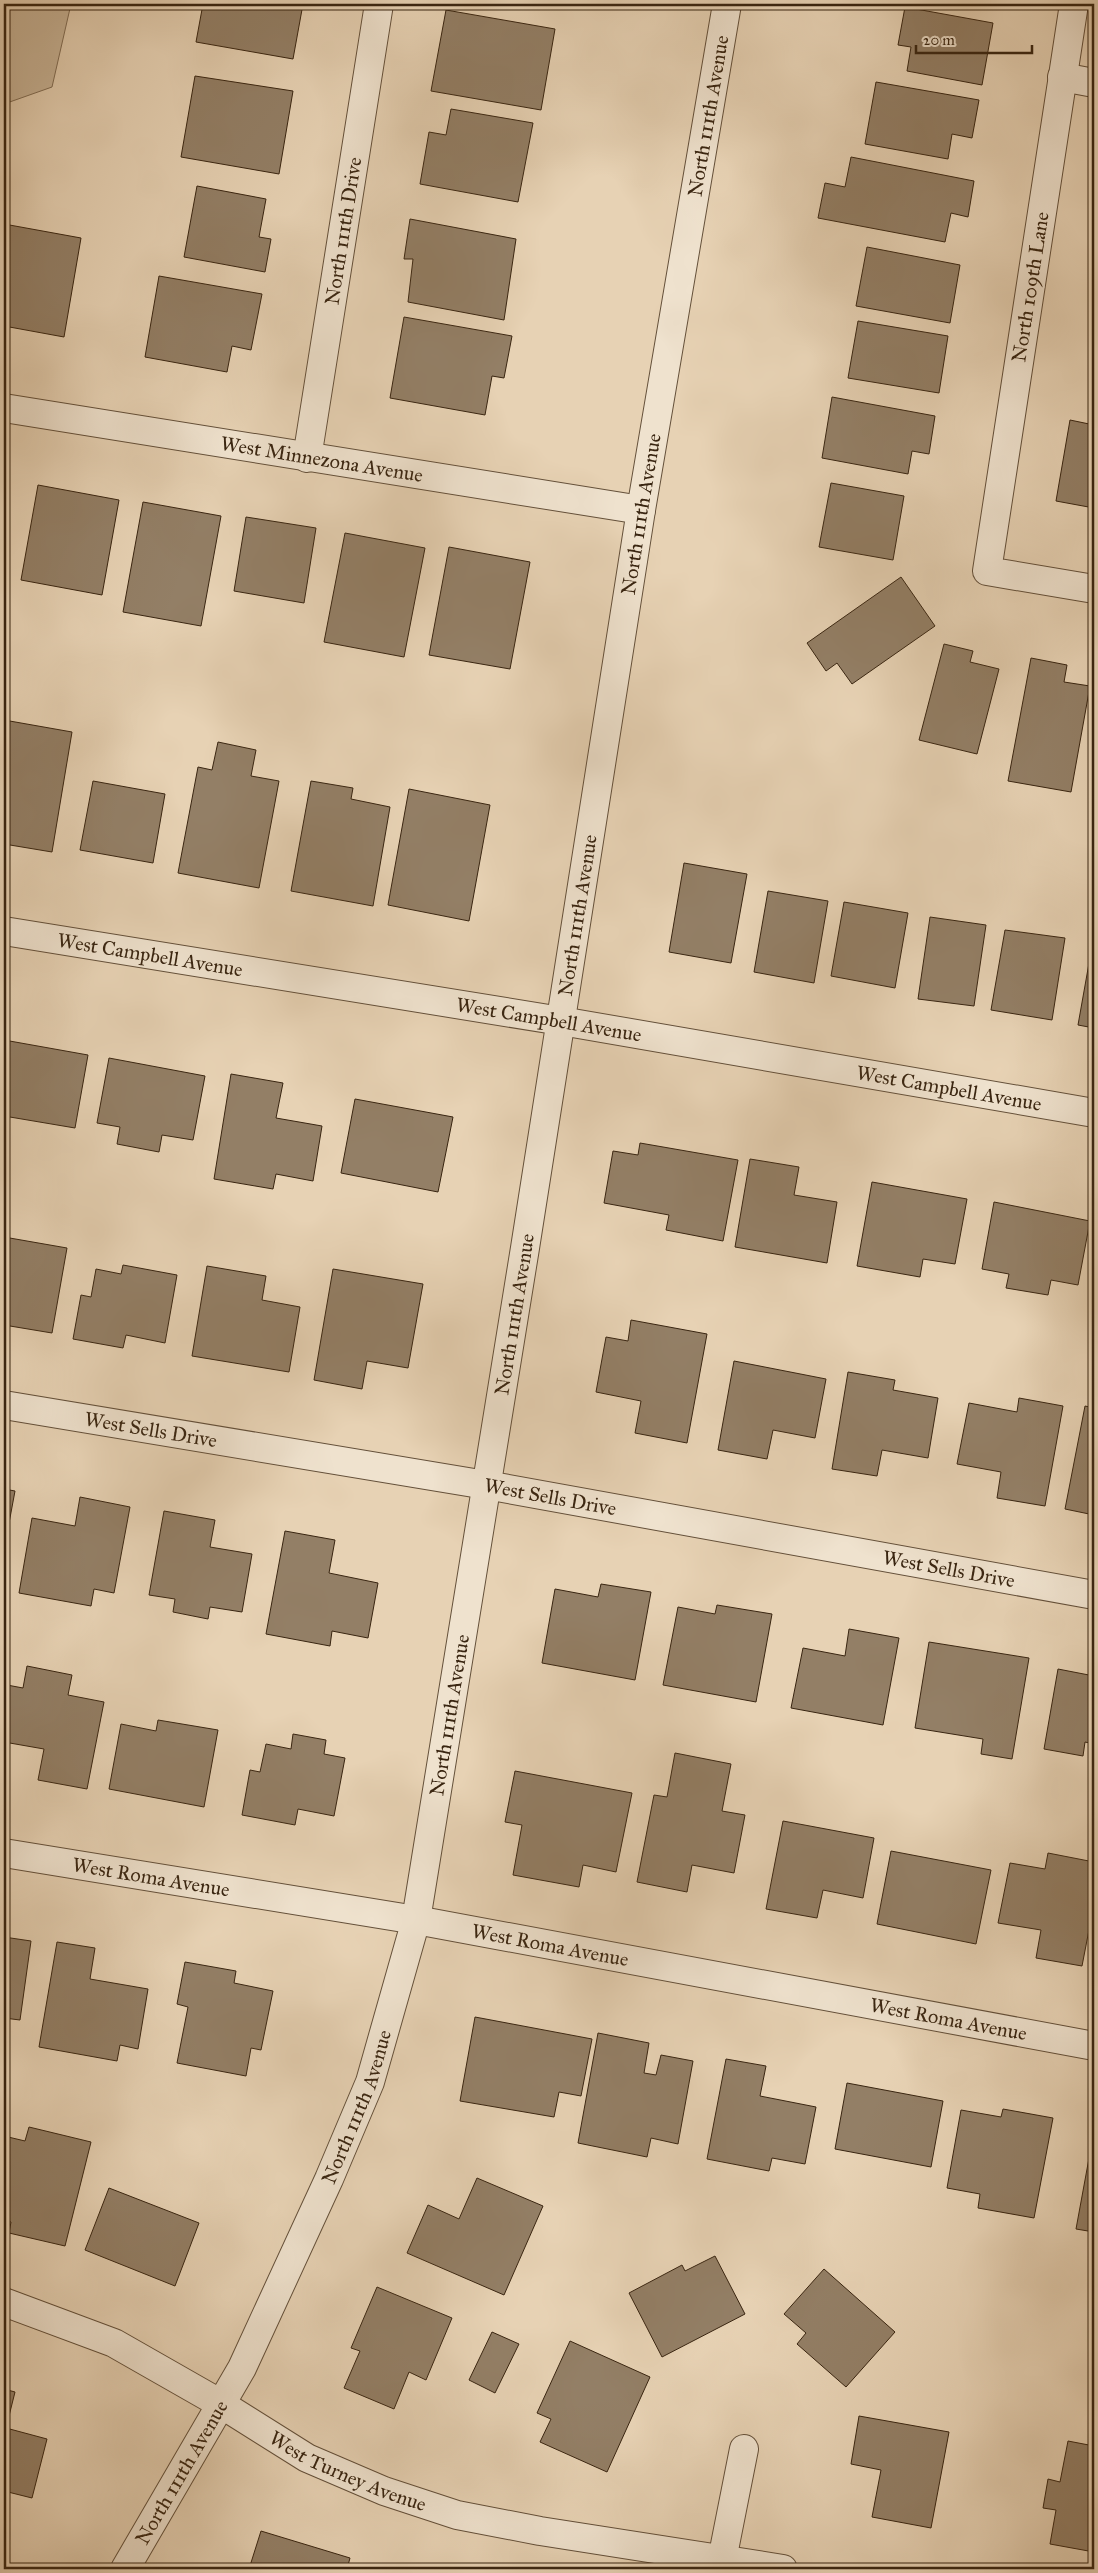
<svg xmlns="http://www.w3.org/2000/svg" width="1098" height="2573" font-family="'IM FELL Great Primer',serif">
<rect width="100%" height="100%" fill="#e7d2b4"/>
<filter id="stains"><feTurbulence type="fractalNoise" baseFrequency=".004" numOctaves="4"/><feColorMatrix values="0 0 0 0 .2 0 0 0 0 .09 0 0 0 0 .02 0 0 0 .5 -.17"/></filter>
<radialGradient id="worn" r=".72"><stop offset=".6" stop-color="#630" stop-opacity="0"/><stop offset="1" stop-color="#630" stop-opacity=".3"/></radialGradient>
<path fill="#c9b598" stroke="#816d54" d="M4,4H71L52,87L4,104Z"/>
<path fill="#937f66" stroke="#392511" d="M203,4H303L293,59L196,42Z
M972,4H1002L1001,9Z
M905,7L993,23L982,85L907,71L911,47L898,45Z
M446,10L555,29L541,110L431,91Z
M195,76L293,91L279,174L181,157Z
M876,82L979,100L972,138L952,134L948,159L865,144Z
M451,109L533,123L518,202L420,184L429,132L446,135Z
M851,157L974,181L968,217L951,213L945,242L818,218L825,183L845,187Z
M197,186L266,199L259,237L271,239L265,272L184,257Z
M410,219L516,239L504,320L408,302L413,259H404Z
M4,224L81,238L64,337L4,326Z
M867,247L960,265L950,323L856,306Z
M159,276L262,294L251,350L232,346L227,372L145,357Z
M404,317L512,336L504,378L492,376L485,415L390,398Z
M858,321L948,336L939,393L848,378Z
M832,397L935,416L929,454L912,451L908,474L822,458Z
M1070,420L1094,425V508L1056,501Z
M4,478L9,479L4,505Z
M831,483L904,496L893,560L819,547Z
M38,485L119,500L102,595L21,580Z
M143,502L221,516L201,626L123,612Z
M246,517L316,528L304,603L234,591Z
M345,533L425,548L404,657L324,642Z
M449,547L530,562L510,669L429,655Z
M901,577L935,626L852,684L837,663L826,671L807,643Z
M944,644L973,651L970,662L999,669L977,754L919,740Z
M1031,658L1067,665L1064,682L1090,686L1071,792L1008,781Z
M4,720L72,732L52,852L4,844Z
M218,742L256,750L251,776L279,781L259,888L178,873L198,767L212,770Z
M93,781L165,794L153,863L80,850Z
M311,781L353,788L351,799L390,807L373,906L291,891Z
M409,789L490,805L469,921L388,905Z
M684,863L747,874L731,963L669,952Z
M768,891L828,901L814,983L754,972Z
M844,902L908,913L895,988L831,976Z
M930,917L986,925L974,1006L918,999Z
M1005,930L1065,938L1052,1020L991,1010Z
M1094,935V1028L1078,1025Z
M4,1040L88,1055L75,1128L4,1116Z
M109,1058L205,1076L193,1140L162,1135L159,1152L117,1144L120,1127L97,1123Z
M231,1074L283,1083L276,1118L322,1126L313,1181L276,1174L273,1189L214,1179Z
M355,1099L453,1117L438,1192L341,1173Z
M640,1143L738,1160L723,1241L666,1230L669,1215L604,1203L613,1151L638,1155Z
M750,1159L799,1167L794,1195L837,1202L827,1263L735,1247Z
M872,1182L967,1199L955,1264L923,1259L920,1277L857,1266Z
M994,1202L1090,1221L1078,1285L1051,1280L1048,1295L1006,1288L1009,1274L982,1269Z
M4,1237L67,1248L52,1333L4,1325Z
M123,1265L177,1275L165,1343L126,1335L123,1348L73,1339L81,1295L91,1297L96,1269L121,1274Z
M207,1266L266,1276L262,1300L300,1307L289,1372L192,1356Z
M333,1269L423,1284L408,1368L367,1361L362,1389L314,1380Z
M631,1320L707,1334L687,1443L635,1433L641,1401L596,1392L606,1337L628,1341Z
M734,1361L826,1379L815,1438L773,1430L767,1459L718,1450Z
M848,1372L895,1380L893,1390L938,1398L928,1458L882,1450L877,1476L832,1469Z
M1019,1398L1063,1406L1045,1506L997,1498L1001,1472L957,1464L969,1403L1017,1412Z
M1085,1406L1094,1408V1515L1065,1509Z
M4,1489L15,1491L4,1550Z
M80,1497L130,1507L114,1593L94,1589L91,1606L19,1593L32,1518L75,1526Z
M164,1511L215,1520L210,1547L252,1554L242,1612L210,1607L208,1619L173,1612L175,1599L149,1595Z
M285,1531L335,1540L329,1573L378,1583L368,1638L332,1631L330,1646L266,1634Z
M601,1584L651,1592L635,1680L542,1663L555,1589L598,1597Z
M717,1605L772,1614L756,1702L663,1685L678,1607L715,1614Z
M849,1629L899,1638L883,1725L791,1708L803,1648L845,1656Z
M929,1642L1029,1658L1012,1759L981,1754L983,1739L915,1728Z
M27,1666L72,1675L68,1695L104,1702L87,1789L38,1780L44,1749L4,1742V1701L7,1685L23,1688Z
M1058,1669L1094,1676V1744L1085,1742L1083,1756L1044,1749Z
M158,1720L218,1730L204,1807L109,1789L121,1724L156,1731Z
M293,1734L326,1740L324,1754L345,1758L334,1816L298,1809L295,1825L242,1815L250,1770L260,1772L266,1744L291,1749Z
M675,1753L731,1764L722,1811L745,1815L734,1873L692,1865L687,1892L637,1882L654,1795L667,1797Z
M515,1771L632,1793L616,1872L583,1865L579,1887L513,1875L522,1825L505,1822Z
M783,1821L874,1838L863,1898L823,1890L817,1918L766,1909Z
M891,1851L991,1870L976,1944L877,1924Z
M1048,1853L1094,1862V1904L1082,1966L1036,1958L1041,1930L998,1923L1010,1863L1045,1869Z
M4,1937L31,1941L20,2020L4,2018Z
M57,1942L95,1948L90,1979L148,1989L138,2049L120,2045L117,2061L39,2047Z
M185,1962L236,1971L234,1983L273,1991L261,2050L251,2048L246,2076L177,2063L188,2007L177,2004Z
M475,2017L592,2039L581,2096L559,2092L554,2117L460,2101Z
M598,2033L649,2043L644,2073L656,2075L661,2055L693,2061L678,2144L651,2138L647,2157L578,2143Z
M726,2059L766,2066L760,2096L816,2107L805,2164L772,2158L769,2171L707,2159Z
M847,2083L943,2101L931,2167L835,2149Z
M1003,2109L1053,2118L1034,2218L978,2208L980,2194L947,2188L961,2110L1001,2117Z
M29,2127L91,2142L65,2246L9,2233L11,2222L4,2220V2136L25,2141Z
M1094,2131V2232L1076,2229Z
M477,2178L543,2206L504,2295L407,2253L428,2205L459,2219Z
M109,2188L199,2223L175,2286L85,2250Z
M715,2256L745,2314L662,2357L629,2293L682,2265L685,2271Z
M824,2269L895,2332L846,2387L797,2344L806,2333L784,2314Z
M377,2287L452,2318L426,2380L409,2372L394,2409L344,2388L360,2351L351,2348Z
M492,2332L519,2344L495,2393L469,2380Z
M570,2341L650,2377L607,2472L540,2442L551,2419L537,2413Z
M4,2389L15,2392L6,2428L47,2439L32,2498L4,2491Z
M859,2416L949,2432L931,2528L872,2517L881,2470L851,2464Z
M1068,2441L1094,2446V2552L1050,2544L1056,2510L1043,2508L1048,2479L1060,2482Z
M261,2531L350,2558L347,2569H249Z"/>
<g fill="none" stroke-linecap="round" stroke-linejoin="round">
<defs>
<g id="minor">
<path d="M1074,4L987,571L1094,589"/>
<path d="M1062,77L1094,83"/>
<path id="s1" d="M4,408L641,510"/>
<path id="s2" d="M307,458L379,4"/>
<path id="s3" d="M4,931L561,1021L1094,1113"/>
<path id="s4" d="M4,1405L486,1485L1094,1595"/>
<path id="s5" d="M4,1853L416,1920L1094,2046"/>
<path id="s6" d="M4,2302L114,2343L221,2404L307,2458L384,2491L457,2515L540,2531L783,2569"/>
<path d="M722,2560L744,2449"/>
<path id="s7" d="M125,2569L242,2368L329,2179L370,2082L416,1920L525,1248L641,510L727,4"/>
</g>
</defs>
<use href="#minor" stroke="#64503a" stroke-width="30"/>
<use href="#minor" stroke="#efe2ce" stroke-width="28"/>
</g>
<g text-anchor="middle" stroke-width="4" stroke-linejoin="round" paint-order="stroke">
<g font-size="20" fill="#392511" stroke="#efe2ce">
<text dy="7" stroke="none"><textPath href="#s7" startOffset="2542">North 111th Avenue</textPath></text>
<text dy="7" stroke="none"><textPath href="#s2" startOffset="230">North 111th Drive</textPath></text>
<text transform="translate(1030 287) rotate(-81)" y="7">North 109th Lane</text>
<text dy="7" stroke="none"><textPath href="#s1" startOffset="322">West Minnezona Avenue</textPath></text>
<text dy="7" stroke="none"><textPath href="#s7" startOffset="2138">North 111th Avenue</textPath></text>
<text dy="7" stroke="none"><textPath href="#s7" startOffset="1732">North 111th Avenue</textPath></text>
<text dy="7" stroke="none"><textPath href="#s3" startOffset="148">West Campbell Avenue</textPath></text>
<text dy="7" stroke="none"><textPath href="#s3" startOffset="552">West Campbell Avenue</textPath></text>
<text dy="7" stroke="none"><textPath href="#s3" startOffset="958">West Campbell Avenue</textPath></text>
<text dy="7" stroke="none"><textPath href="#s7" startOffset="1328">North 111th Avenue</textPath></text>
<text dy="7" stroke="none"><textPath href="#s4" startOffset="149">West Sells Drive</textPath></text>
<text dy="7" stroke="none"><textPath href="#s4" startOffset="554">West Sells Drive</textPath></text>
<text dy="7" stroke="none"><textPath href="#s4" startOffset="959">West Sells Drive</textPath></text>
<text dy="7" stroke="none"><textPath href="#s7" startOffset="922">North 111th Avenue</textPath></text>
<text dy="7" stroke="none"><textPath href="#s5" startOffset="149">West Roma Avenue</textPath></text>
<text dy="7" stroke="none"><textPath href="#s5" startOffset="554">West Roma Avenue</textPath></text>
<text dy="7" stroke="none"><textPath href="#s5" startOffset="959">West Roma Avenue</textPath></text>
<text dy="7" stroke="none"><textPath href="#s7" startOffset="518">North 111th Avenue</textPath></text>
<text dy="7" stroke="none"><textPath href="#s6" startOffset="385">West Turney Avenue</textPath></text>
<text dy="7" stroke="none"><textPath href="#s7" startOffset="112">North 111th Avenue</textPath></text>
</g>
</g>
<rect width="1098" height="2573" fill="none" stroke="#e7d2b4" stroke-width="20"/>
<rect x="5" y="5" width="1088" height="2563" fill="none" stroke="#392511" stroke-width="2.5"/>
<rect x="10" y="10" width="1078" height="2553" fill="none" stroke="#392511"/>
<path d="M916 45v8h116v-8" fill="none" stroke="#392511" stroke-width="2.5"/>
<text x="923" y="45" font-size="15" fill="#392511" stroke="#efe2ce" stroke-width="4" paint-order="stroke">20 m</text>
<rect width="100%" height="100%" filter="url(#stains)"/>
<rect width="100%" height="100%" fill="url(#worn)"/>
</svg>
